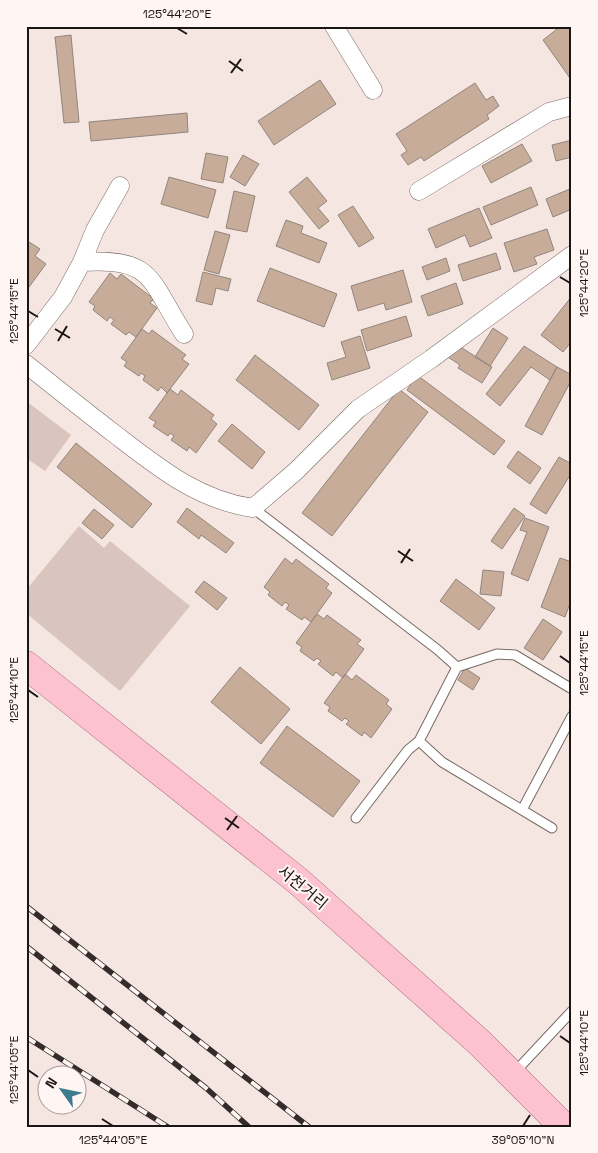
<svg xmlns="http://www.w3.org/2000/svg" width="598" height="1153" font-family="'Space Grotesk','Noto Sans KR',sans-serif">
<rect width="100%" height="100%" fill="#f6e6e1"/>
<path fill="#dac5be" d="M26,401L71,435L45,471L26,458Z
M79,526L104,548L110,541L190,606L120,691L26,613V590Z"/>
<path fill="#c7ac9a" stroke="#91857d" d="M561,26H572V81L543,40Z
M71,35L79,122L64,123L55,37Z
M320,80L336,104L274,145L258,121Z
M475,83L486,100L493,96L499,106L487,115L489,119L424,161L421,157L408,165L401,155L407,151L396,134Z
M187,113L188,132L91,141L89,122Z
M572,140V157L556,161L552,145Z
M522,144L532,161L491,183L482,166Z
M206,153L228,157L223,183L201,179Z
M243,155L259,164L245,186L230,177Z
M169,177L216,190L208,218L161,204Z
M307,177L327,201L318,208L329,221L319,229L289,192Z
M531,187L538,205L491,225L483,207Z
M572,188V209L553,217L546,199Z
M234,191L255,196L247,232L226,228Z
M353,206L374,238L359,247L338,215Z
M479,208L492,238L470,247L465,235L436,248L428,229Z
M286,220L303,226L301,233L327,243L319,263L276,246Z
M547,229L554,250L534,257L537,264L514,272L504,243Z
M215,231L230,235L219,274L204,270Z
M26,240L40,249L35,256L46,264L26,291Z
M496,253L501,269L463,281L458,265Z
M446,258L450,271L427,280L422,267Z
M270,268L337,294L324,327L257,301Z
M403,270L412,302L386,310L384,303L358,311L351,286Z
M203,272L231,279L228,291L216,288L212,305L196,301Z
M110,273L117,279L121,274L154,299L150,303L157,308L136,337L129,332L126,335L111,324L114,320L110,317L107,321L93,310L95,306L89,302Z
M456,283L463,304L428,316L421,296Z
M572,296V341L563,352L541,335Z
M406,316L412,336L367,351L361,330Z
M493,328L508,338L490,366L475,357Z
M142,329L149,334L152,330L186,355L182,359L189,364L167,393L161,387L158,391L143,380L145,376L141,373L139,376L124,366L127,362L121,358Z
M360,336L370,368L332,380L327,363L346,357L341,342Z
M524,346L557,367L550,380L531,367L500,406L486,394Z
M462,348L492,367L482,383L458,368L460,365L448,357L452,352Z
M255,355L319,405L299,430L236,380Z
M557,367L572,375V379L542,435L525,426Z
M417,375L505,441L494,455L407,390Z
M170,389L178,395L181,390L214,415L211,419L217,424L196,453L189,447L187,451L171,440L174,436L170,433L168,436L153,426L156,422L149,418Z
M399,389L428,412L332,536L302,513Z
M232,424L265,452L252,469L218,441Z
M76,443L152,504L132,528L57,467Z
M518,451L541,468L530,484L507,467Z
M559,457L572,464V472L546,514L530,504Z
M187,508L234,543L226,553L201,535L199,539L177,522Z
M514,508L525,516L502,549L491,541Z
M94,509L114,525L102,539L82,523Z
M525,518L549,527L528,581L511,574L527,532L520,530Z
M285,558L292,564L296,559L329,584L326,588L332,593L311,622L304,617L302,620L286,609L289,605L285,602L282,606L268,595L270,592L264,587Z
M560,558L572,562V598L565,617L541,607Z
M483,570L504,572L501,596L480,594Z
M456,579L495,608L479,630L440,601Z
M204,581L227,598L217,610L195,592Z
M317,614L324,619L327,615L361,640L357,644L364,649L343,678L336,672L333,676L318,664L321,661L317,658L314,661L300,651L302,647L296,643Z
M543,619L562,632L543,660L524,648Z
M240,667L290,709L261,744L211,702Z
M465,668L480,678L473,690L458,680Z
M345,674L352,680L356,675L389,700L386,704L392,709L371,738L364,732L362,736L346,724L349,721L345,718L342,721L328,711L330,707L324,703Z
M287,726L360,781L333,817L260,763Z"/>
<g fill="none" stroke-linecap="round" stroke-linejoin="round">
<defs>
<path id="lane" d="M253,508L438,650L457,667L419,741L408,750L356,818
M457,667L497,654L515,655L572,689
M419,741L442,762L552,828
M522,810L572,716
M514,1073L572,1011"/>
<path id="street" d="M334,26L373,90
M419,191L549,112L572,106
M82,262C155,257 150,282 184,334
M26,345L63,297L82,262L95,230L120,186
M26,364C56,388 86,412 116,435C159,468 198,500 253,508L296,471L358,409L431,359L572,255"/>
<path id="primary" d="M26,665L298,881L480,1043L564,1127"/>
</defs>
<use href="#lane" stroke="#776a65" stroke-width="11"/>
<use href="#street" stroke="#776a65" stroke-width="19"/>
<use href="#primary" stroke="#ac6b7a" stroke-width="29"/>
<use href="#lane" stroke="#fff" stroke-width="9"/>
<use href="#street" stroke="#fff" stroke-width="18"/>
<use href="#primary" stroke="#fcc2d0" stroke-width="28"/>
<defs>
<path id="rail" d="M26,906L309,1127
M26,946L206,1088L249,1127
M26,1037L168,1127"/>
</defs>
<use href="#rail" stroke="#332c2a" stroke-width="5.5"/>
<use href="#rail" stroke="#fff5f2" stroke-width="4" stroke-dasharray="11" stroke-linecap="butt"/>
</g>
<path fill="none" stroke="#1b1614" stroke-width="2" d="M177,28L187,34M229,61L243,71M231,73L241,59M560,277L570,283M28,311L38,317M55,329L70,338M58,341L67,326M398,551L413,561M401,563L410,549M560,656L570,663M28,690L38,697M225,818L239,828M227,830L237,816M560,1036L570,1043M28,1070L38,1077M102,1119L113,1126M523,1126L530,1115"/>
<g text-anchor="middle" stroke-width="4" stroke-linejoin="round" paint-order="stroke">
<g font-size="16" fill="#1b1614" stroke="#fff5f2">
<text transform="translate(303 887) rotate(40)" y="6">서천거리</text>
</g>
</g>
<rect width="598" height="1153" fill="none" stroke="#fff5f2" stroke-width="55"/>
<g transform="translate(62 1090) rotate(303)"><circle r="24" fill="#fff5f2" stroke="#a49c99"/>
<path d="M0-4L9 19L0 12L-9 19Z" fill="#3b7d8f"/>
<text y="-8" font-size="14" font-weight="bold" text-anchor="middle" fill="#1b1614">N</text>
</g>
<rect x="28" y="28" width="542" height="1098" fill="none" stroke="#1b1614" stroke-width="2"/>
<g font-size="12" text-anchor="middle" fill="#1b1614">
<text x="177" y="18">125°44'20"E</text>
<text transform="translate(584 283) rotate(-90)" y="4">125°44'20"E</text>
<text transform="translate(14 311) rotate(-90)" y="4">125°44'15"E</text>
<text transform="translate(584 663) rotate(-90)" y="4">125°44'15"E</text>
<text transform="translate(14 690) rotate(-90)" y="4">125°44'10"E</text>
<text transform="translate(584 1043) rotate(-90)" y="4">125°44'10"E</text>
<text transform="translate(14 1070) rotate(-90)" y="4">125°44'05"E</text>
<text x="113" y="1144">125°44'05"E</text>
<text x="523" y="1144">39°05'10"N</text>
</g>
</svg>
